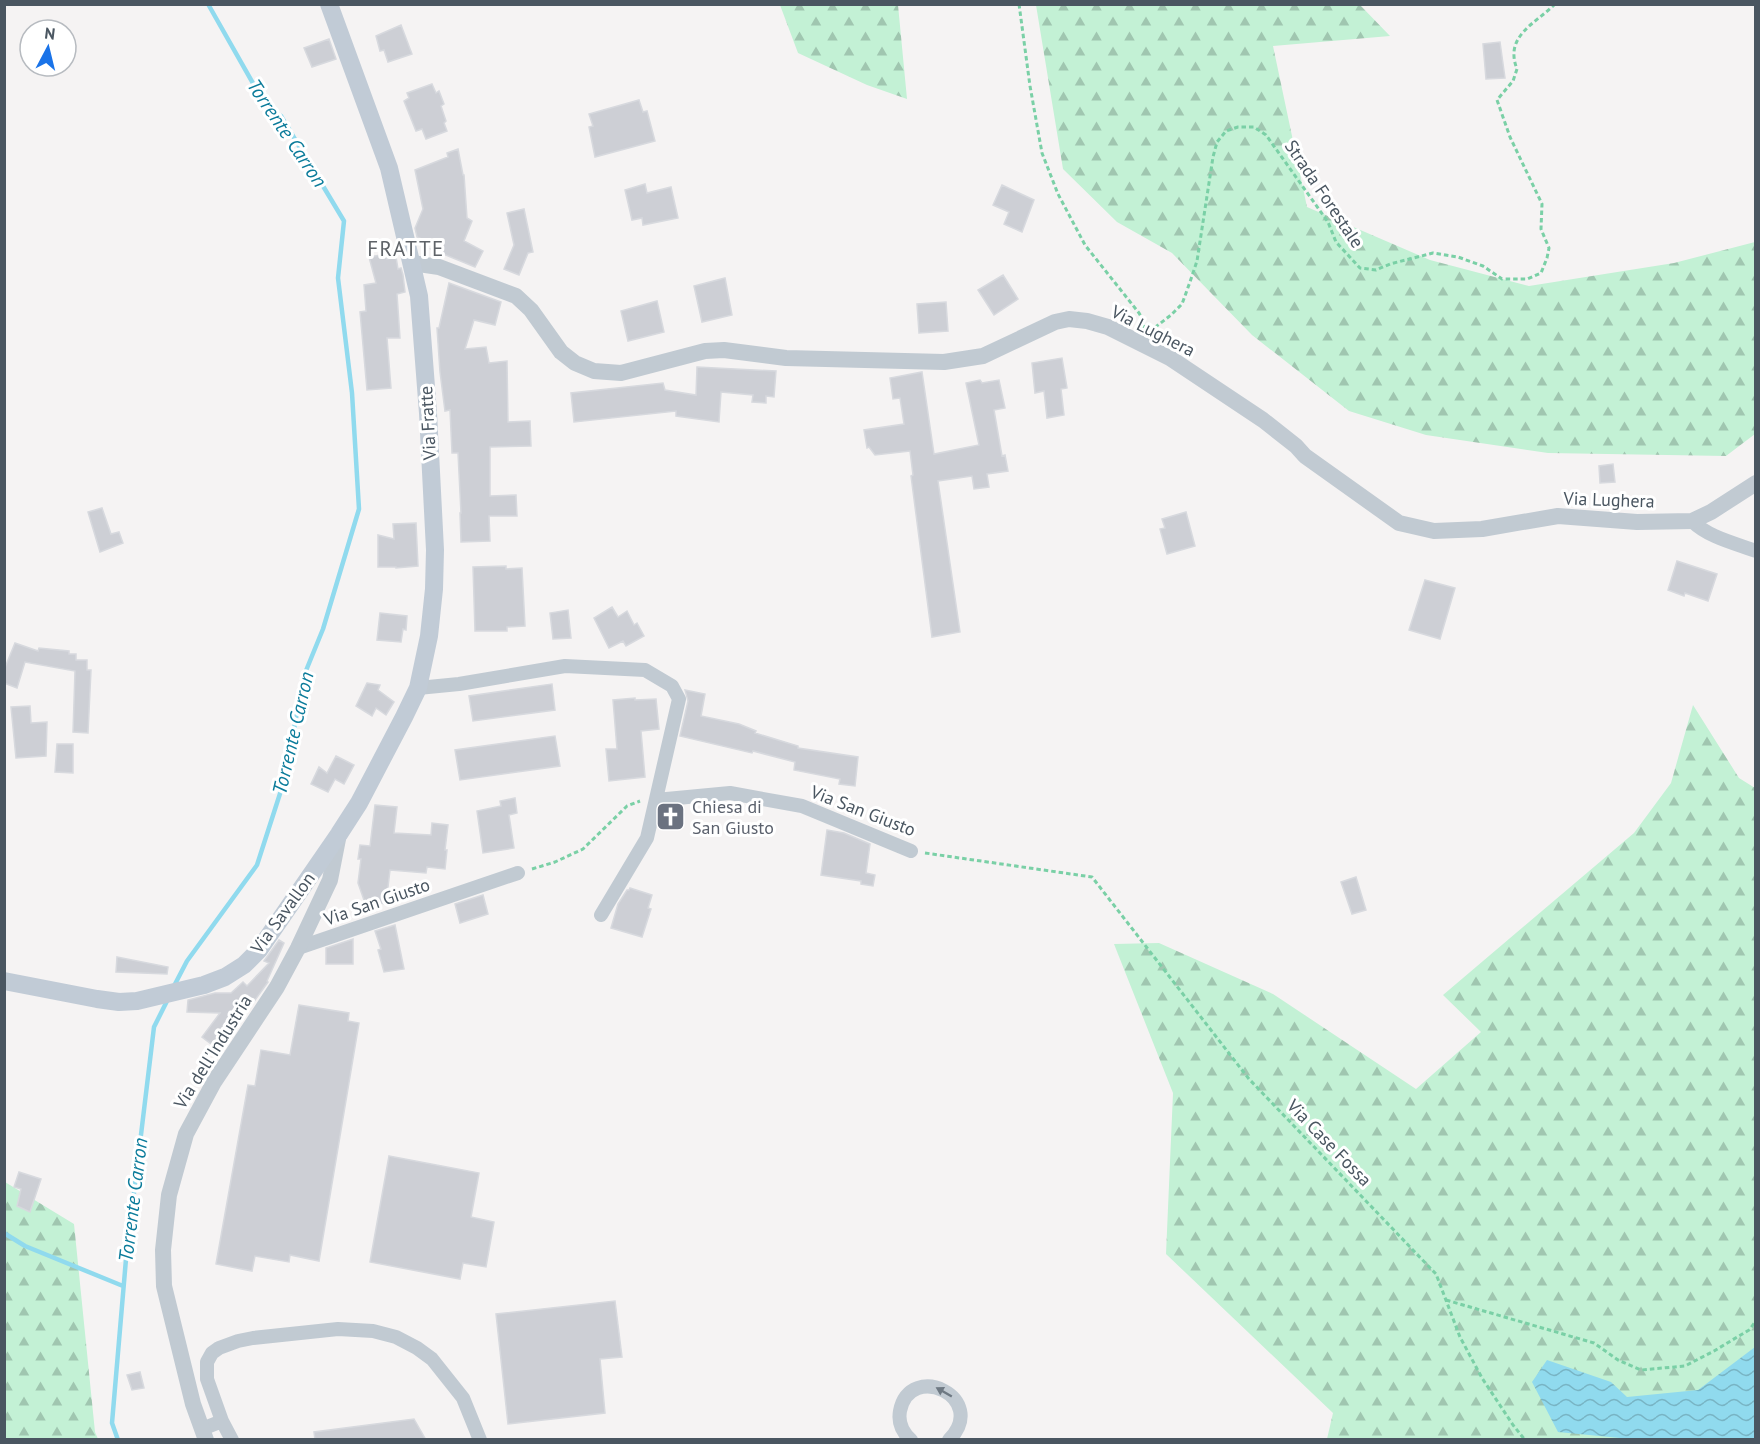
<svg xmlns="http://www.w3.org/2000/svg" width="1760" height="1444" font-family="'PT Sans',sans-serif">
<defs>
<pattern id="forest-firs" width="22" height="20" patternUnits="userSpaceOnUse" patternTransform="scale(1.5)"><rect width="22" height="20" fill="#c3f1d5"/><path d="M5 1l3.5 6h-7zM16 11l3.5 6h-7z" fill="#a0c6b0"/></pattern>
<pattern id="water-waves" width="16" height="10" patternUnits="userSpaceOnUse" patternTransform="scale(1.5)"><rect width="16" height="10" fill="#90daee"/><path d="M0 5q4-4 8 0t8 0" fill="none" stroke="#78b4c4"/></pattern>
</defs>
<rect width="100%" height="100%" fill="#f5f3f3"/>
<path fill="url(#forest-firs)" d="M780,5H898L907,99L867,85L798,53Z
M1036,5H1360L1390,36L1273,46L1307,207L1430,260L1529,286L1674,263L1755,242V434L1726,456L1548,453L1426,435L1349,411L1252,335L1172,253L1117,222L1063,169Z
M1693,705L1739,778L1755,788V1439H1327L1333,1413L1166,1254L1173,1093L1114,944L1159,943L1273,994L1416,1089L1481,1032L1443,995L1634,833L1671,783Z
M5,1182L74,1224L95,1432L98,1439L5,1440Z"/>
<path fill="url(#water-waves)" d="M1755,1347V1439L1622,1440L1620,1438L1558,1432L1532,1382L1547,1360L1611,1382L1627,1397L1698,1390Z"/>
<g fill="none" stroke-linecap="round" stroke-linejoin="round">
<path stroke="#90daee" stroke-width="4.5" d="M174,986L187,961L257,865L286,775L303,678L323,629L359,509L352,393L338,278L344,221L281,116L267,108L208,4
M4,1233L25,1246L123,1286
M118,1440L112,1423L126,1259L154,1027L168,999"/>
</g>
<path fill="#cdcfd5" stroke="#d7d9de" stroke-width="1.5" d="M401,25L412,54L388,62L384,50L380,51L376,36Z
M329,39L336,59L312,67L304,48Z
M1500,42L1505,78L1486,79L1483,44Z
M432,84L436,93L439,91L444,104L441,106L446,121L444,123L447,131L426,139L422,129L416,131L404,101L409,98L407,93Z
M639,100L643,112L647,111L655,141L595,157L589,127L593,126L589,114Z
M458,149L463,175H464L467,218L472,221L464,241L483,251L475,267L431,249L440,247L417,237L415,228L423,209L415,170L448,157L447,153Z
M645,184L647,193L671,187L678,218L643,225L642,218L632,220L625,190Z
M1002,185L1034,200L1022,232L1004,224L1009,212L993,205Z
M524,209L533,252L528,253L519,275L504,269L514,245L507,213Z
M386,254L387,259L396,257L398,269L401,268L403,275L405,292L397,294L400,338H387L391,388L367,390L360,312L366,311L364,285L376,283L369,257Z
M1003,275L1018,299L994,315L978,290Z
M725,278L732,315L702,322L694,286Z
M449,283L501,302L495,325L474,320L465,349L486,347L489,363L507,361L508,422L530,421L531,446L490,447V496L516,495L517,516H489L490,541L461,542L460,513H461L458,453H452L450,410L445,411L440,372L437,328H439Z
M657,301L664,332L628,341L621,311Z
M946,302L948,331L919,333L917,304Z
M1062,358L1067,388L1061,389L1064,415L1047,418L1044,391L1035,393L1032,363Z
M697,367L776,371L774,397L766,396V403L752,402L753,395L721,392L719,422L676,416V411L574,422L571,393L663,383L665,390L696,395Z
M922,372L934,454L979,445L966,383L980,380L982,383L999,380L1005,408L994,410L1002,456L1005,455L1008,471L987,474L989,487L974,489L972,476L938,481L960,632L932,637L911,476L913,475L910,451L875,455L869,447L867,448L864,430L904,424L900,398L893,399L890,378Z
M1613,464L1615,482L1600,483L1599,466Z
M102,508L111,534L119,532L123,543L100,552L88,512Z
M1186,512L1195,546L1167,554L1160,529L1165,528L1162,519Z
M416,523L418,566L396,568V567H378V535L394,539L393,524Z
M1677,561L1717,574L1708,601L1685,593L1684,596L1668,590Z
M506,566V569L522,568L525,626L507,627V631H475L473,567Z
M1425,580L1455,588L1440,639L1409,630Z
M612,607L618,617L627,611L634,625L637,623L644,636L626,646L623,641L609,648L594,618Z
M568,610L571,638L553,639L550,613Z
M380,613L407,616L406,630L403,629L401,642L377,640Z
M15,643L38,651L39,648L69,651V654H76V660H87V670H91L88,733L73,732L75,671L25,662L17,688L4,683V670Z
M367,683L380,685L378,690L394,702L386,715L376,708L372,716L356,706Z
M552,684L555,710L473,721L469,696Z
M685,690L705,694L701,716L739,724L756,731L755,733L798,746V748L858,757L855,786L839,784L840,779L794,770L795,762L753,751L752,753L680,736L688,701Z
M635,698V700L656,699L659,729L641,731L645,777L609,781L606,749H617L613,700Z
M30,706L31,723L47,722L46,756L16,758L11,707Z
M555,736L560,766L460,780L455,750Z
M57,744H73V773L55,772Z
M336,756L354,765L344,784L335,779L328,792L311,784L319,767L327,773Z
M515,798L517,813L509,815L514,848L483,853L477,811L501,806L500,801Z
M375,805L397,807L394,833L431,835L432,823L448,825L445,850H447L445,869L427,867L426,873L390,870L386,904L364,900L358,883L361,859H358L360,845L370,846Z
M663,808L681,810L684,814L682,825L660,821Z
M827,830L844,833L870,844L866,873L875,875L873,886L861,884V881L821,875Z
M1356,877L1366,910L1352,914L1341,882Z
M630,888L652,895L648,908L651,909L642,937L611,928L618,904L627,890H629Z
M483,895L488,914L460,923L455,904Z
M395,925L404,969L384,972L378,950L381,949L375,931Z
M353,939V964H326V948Z
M279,940L284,943L267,981L268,982L219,1050L202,1037L220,1013L187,1012L188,1000L215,993H231L243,982L247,986L269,963L264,961Z
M117,957L168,967L167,974L116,972Z
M299,1005L349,1013L348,1021L359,1023L319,1261L290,1255L289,1262L255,1256L252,1271L216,1264L248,1085L255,1086L261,1050L290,1055Z
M389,1156L479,1173L471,1217L494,1222L486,1267L463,1263L460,1279L370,1262Z
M19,1172L41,1179L30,1212L17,1206L21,1189L14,1187Z
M615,1301L622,1357L600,1359L605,1413L508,1424L496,1314Z
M140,1372L144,1388L132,1390L127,1375Z
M414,1419L426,1440H315L314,1432Z"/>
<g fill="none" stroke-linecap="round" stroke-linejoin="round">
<path stroke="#7ad0a6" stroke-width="3" stroke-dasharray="4.5 3" stroke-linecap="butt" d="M1019,4L1030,86L1042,153L1058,194L1085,245L1139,313L1144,322L1143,328
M1149,332L1171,315L1182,304L1190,282L1197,261L1213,157L1217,142L1226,131L1238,127H1254L1266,135L1328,222L1336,242L1360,268L1376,270L1390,264L1433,253L1458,257L1483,266L1502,279H1527L1541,273L1547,258L1549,248L1541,229L1542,204L1510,137L1497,100L1513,81L1517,69C1504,36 1535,24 1555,4
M925,853L1092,877L1249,1079L1436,1274L1460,1337L1482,1378L1513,1425L1525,1440
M532,869L555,862L583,849L627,806L640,801
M1446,1300L1594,1343L1618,1360L1641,1370L1685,1366L1714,1351L1749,1330L1756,1321"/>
<path stroke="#c1cad2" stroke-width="14" d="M1692,521C1708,537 1734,543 1756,551
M418,688L459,684L565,666L645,670L672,686L679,699L647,838L601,915
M656,800L730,793L802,806L911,851
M298,948L518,873
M222,1421L232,1440
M202,1429L222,1421L207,1379V1362L212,1353L219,1348L238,1341L253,1338L338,1329L373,1331L396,1337L417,1348L432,1359L463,1398L480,1440
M911,1440C902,1432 898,1422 900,1411C910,1360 990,1398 949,1440"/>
<path stroke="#c1cad2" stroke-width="16" d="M412,263L439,267L516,296L531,310L561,352L575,363L594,371L621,373L705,351L724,350L786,358L944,362L983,356L1055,322L1069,319L1087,321L1108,327L1170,358L1263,420L1296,446L1305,456L1399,523L1434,531L1482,529L1558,516L1637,522L1692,521L1711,512L1756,483
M206,1440L193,1404L164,1286L163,1250L169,1195L186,1134L214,1082L277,987L298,948L330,880L339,834"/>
<path stroke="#c1cbd6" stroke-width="18" d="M4,981L97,999L119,1002L137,1001L204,985L225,977L244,965L259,950L339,834L359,803L404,717L418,688L429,636L434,589L435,550L428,413L419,296L389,168L329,4"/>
</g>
<defs><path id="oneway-solid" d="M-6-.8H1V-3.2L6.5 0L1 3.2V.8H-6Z" transform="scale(1.5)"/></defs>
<use fill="#6e7983" href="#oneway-solid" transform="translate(944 1392) rotate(-150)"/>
<defs>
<symbol id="church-square" viewBox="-11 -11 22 22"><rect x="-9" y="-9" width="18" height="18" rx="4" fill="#6b7280" stroke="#fff"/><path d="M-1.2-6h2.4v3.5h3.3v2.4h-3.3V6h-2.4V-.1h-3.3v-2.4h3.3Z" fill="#fff"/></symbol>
</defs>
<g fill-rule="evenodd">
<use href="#church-square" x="654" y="800" width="33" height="33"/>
</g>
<g text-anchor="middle" stroke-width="6" stroke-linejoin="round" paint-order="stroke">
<g font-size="18" fill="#4a5661" stroke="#fff">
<text transform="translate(1324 194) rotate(56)" y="6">Strada Forestale</text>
<text transform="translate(1153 331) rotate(27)" y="6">Via Lughera</text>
<text transform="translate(428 423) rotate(-93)" y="6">Via Fratte</text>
<text transform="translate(1609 500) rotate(2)" y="6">Via Lughera</text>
<text transform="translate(863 811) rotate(21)" y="6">Via San Giusto</text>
<text transform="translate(377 902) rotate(-19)" y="6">Via San Giusto</text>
<text transform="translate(283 913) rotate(-54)" y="6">Via Savallon</text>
<text transform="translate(213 1052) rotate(-58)" y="6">Via dell'Industria</text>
<text transform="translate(1329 1143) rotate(46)" y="6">Via Case Fossa</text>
</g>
<g font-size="18" fill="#5b616d" stroke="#fff" text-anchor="start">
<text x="692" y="813">Chiesa di<tspan x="692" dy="21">San Giusto</tspan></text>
</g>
<g font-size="20" font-style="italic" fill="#0c7c9b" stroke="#fff">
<text transform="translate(287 133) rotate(56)" y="7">Torrente Carron</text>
<text transform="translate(293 733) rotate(-77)" y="7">Torrente Carron</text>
<text transform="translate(133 1200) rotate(-83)" y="7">Torrente Carron</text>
</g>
<g font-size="21" letter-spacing="1.5" fill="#5f6368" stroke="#fff">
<text x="406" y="256">FRATTE</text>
</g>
</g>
<rect width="1760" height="1444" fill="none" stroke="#4a5661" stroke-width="12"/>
<g transform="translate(48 48) rotate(7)"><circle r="28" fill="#ffffff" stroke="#b7bbc0" stroke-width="1.5"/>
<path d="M0-4.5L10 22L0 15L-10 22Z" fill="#1a73e8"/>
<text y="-9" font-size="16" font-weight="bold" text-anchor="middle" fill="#4a5661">N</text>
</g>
</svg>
